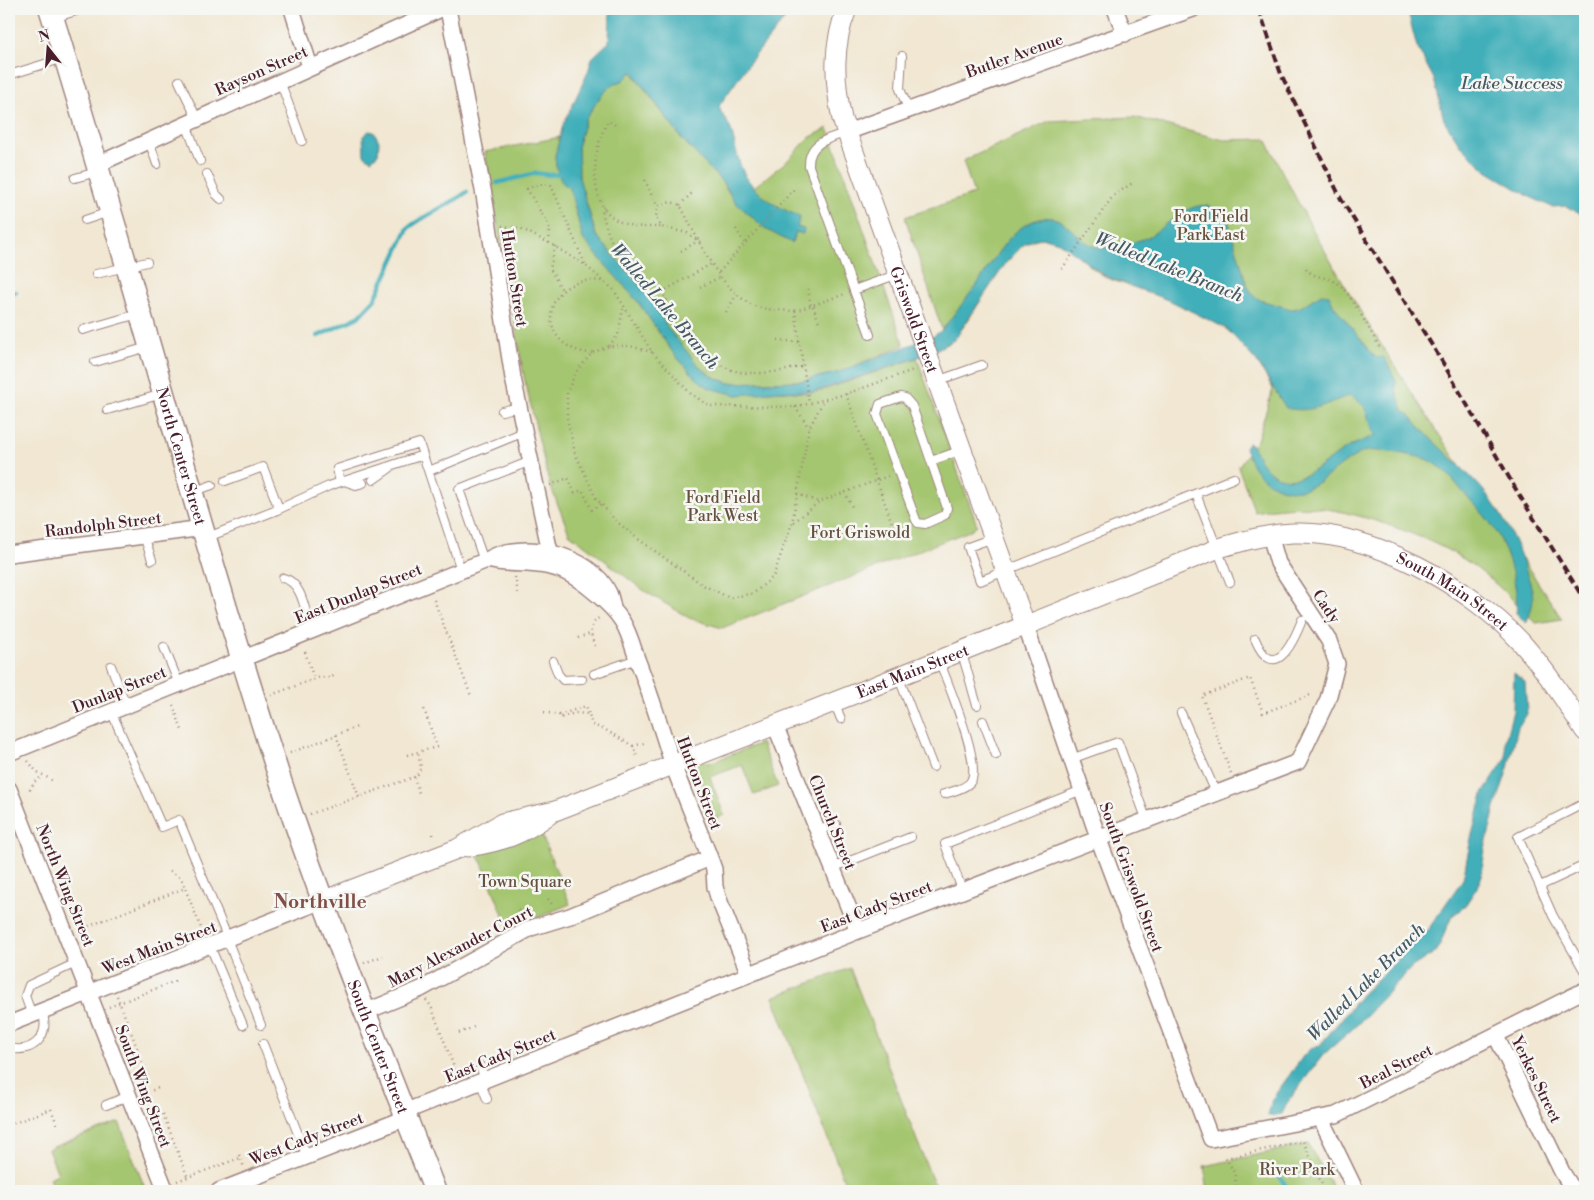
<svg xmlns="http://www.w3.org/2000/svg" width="1594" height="1200" font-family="'Libre Bodoni',serif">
<rect width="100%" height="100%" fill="#f6f6f2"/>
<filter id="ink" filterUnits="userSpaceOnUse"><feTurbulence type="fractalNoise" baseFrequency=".02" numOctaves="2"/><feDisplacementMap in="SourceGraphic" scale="10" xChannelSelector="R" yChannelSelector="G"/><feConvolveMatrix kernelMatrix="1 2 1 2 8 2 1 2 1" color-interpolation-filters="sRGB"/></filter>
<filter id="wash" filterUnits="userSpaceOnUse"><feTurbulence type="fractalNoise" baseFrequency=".0096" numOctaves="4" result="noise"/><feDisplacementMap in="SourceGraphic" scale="20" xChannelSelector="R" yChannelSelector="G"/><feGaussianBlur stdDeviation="1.12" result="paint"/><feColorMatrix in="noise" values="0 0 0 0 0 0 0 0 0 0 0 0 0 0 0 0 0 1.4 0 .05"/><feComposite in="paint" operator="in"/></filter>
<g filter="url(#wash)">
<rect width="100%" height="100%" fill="#f1e7d2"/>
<path fill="#a5c66f" stroke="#78724d" d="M631,71L682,139L722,182L735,202L787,161L809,138L828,128L904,345L840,372L801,381L729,383L712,376L698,365L669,330L649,297L596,235L579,178L578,144L585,120L600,97L611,86L624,80Z
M1134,117L1224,140L1266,139C1347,308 1459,462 1562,619L1536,623C1514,601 1491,577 1465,560C1429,537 1362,513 1319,508C1298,506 1275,508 1255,512L1238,467L1257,440L1273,389C1261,367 1247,344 1226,329C1201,311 1169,300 1140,289C1128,285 1113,282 1101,274C1081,262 1060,230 1033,240C998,252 977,321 947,345L905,217L974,194L963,161L1049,121Z
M560,137L555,156L556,165L561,181L570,189L583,239L638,302L674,354L697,379L737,395L779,391L806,393L821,391L917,358L977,525L969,531L722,628L689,618L643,590L569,533L549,482L524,377L485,152Z
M761,743L778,786L754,795L742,765L710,777L724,815L714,819L699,778L687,782L691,769L699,761H705L709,763Z
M538,826L570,904L509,929L477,851Z
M850,968L935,1187L925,1191H848L773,997Z
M119,1122L146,1191H54L49,1178L58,1174L48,1149Z
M1308,1144L1335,1191H1208L1204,1166Z"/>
<path fill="#3fafb9" stroke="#446772" d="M610,9H797L784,20L750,62L719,106C721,115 728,121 731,130C735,143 737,159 743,171C753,193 778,209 800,216L797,227L804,229L803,234L796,232L792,243L767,230L735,202L725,185L682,139L632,71L624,80L611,86L600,97L585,120L578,144L579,178L596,235L649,297L669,330L698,365L711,376L729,383L801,381L836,373L934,336L942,330C954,314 967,298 979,282C992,263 1006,235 1027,224C1066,203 1069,239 1096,247C1105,249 1114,247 1122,245C1131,242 1140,241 1148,237C1175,221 1204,183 1229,224L1247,285L1253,295L1260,300L1291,309L1299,308L1321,294L1329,295L1334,306L1376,358L1384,357L1396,380L1395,388L1404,412L1409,414C1428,439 1452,457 1473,479C1498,504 1514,535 1525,568C1533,591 1537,600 1526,623L1516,613C1520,591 1508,553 1497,533C1488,518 1475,505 1463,492C1454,481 1444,468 1431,461C1423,456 1377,449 1368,451C1342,457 1318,494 1291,490C1266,487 1252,471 1245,447L1248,443L1251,444C1256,452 1261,464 1268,470C1296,494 1323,462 1347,448C1356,443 1366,439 1375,436L1364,406L1351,395C1328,403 1311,414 1286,408L1258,363L1227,329L1173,302L1107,277L1059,242L1045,238L1034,239L1024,244L1006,263L954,340L928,354L814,392L779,391L737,395L709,388L697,379L674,354L638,302L583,239L570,189L561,181L556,165L555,156L563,125L588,72L592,58L609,42Z
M1407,9H1585V217L1567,206L1552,207L1530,197L1487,171L1460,145L1444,120L1434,79L1417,47Z
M369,131L374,132L379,141L378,154L371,160L364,155L363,136Z
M1514,673L1525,682L1527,714L1518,727L1508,768L1495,808L1485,849L1480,883L1464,907L1452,916L1437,951L1412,967L1357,1025L1323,1055L1287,1103L1282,1114L1268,1116L1272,1099L1304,1055L1310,1049L1320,1045L1362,994L1427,931L1463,879L1471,838L1484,791L1506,758L1505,741L1513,711Z"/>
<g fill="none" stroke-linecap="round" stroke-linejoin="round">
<path stroke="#3fafb9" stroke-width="4.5" d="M497,183L536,173L550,175L564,173
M9,294L16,292
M318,336L358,317L375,299L408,228C426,214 448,206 467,192
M1277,1172L1289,1191"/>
</g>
</g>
<g filter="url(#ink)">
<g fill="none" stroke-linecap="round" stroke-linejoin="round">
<defs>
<path id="service" d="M54,18L79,10
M902,56L900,89L909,111
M9,75L64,58
M179,81L197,119
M280,81L302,141
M186,124L200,161
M846,133C828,138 808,143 809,166L870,335
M149,141L157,164
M207,174L216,194L221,199
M75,178L97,172
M85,220L109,212
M96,274L147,262
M854,290L898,274
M83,330L138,314
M95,362L148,347
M937,381L982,365
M901,397L905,398L912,406L947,508L945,515L925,524L918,523L916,520L877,414L880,404Z
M107,410L162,394
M502,411L519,407
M931,461L962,450
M429,471L524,432
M373,480L390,468
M225,481L263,467L279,509
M344,481L356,485L363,483
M340,482L337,469L419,443L461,570
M192,492L212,485
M1196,494L1230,582
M144,536L152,560
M208,537L277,510L329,486L423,455
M993,538L968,547L980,581L1234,478
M484,561L459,489L531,461
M283,578C303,582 305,613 311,630
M1255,639C1274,684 1293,643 1302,620
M164,647L179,684
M961,652C968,670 971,687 977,705
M939,660C947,682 982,763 971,781C967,788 951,792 944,794
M553,661L558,674L563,680L582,679
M111,666L126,705
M594,674L637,659
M899,678L933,767
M834,702L841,719
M111,711L162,827L179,820L228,939
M1181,713L1217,795
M983,721L996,755
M1071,759L1118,742L1147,821
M1585,803L1518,837L1553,916L1585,972
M817,831L836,824
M832,868L911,837
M1540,886L1585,865
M963,892L945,844L1082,790
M227,939L261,1025
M210,946L243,1025
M32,1015L25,996L29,985L78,962
M263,1044L307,1157
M9,1048C34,1054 51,1035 42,1011
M480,1066L485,1079
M480,1081L487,1099
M106,1105L129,1096
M313,1135L319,1152"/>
<path id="minor" d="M292,9L310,67
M448,9L484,195L513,378L550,552L548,566
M1115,9L1125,34
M847,132L1193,9
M96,165L441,9
M9,554L203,528
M487,560C513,567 540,560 565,572C582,580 612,605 622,621C629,632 633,647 637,659C649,690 659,721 669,753C682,792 700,830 714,869L715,887L718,897L749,974
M1025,624L1099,840L1211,1139L1336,1115L1585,990
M775,725L858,931
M9,753L487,560C521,538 591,554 609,593C611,597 612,603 613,608
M9,789L166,1191
M365,1012L421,989L531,928L570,916L710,858
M9,1024L322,901
M1496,1036L1562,1172L1574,1191
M404,1112L858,931L1298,762L1328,699L1337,664L1329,641L1278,563L1270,535
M1321,1119L1356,1191
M219,1191L406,1118"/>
<g id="tertiary">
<path id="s1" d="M847,9C832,45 834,81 842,119L1025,624"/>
<path d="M468,847C504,841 521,835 550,814"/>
<path id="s2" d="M322,901L457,849L502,823L555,811L862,691L1219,548C1243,541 1267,534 1293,533C1371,530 1469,586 1521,642C1545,669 1565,700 1585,731"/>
</g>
<g id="secondary">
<path id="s3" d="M50,9C130,265 197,526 281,782C327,920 382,1055 435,1191"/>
</g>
</defs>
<use href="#service" stroke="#9e837e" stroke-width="10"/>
<use href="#minor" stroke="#9e837e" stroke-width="18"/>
<use href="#tertiary" stroke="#9e837e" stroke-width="21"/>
<use href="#secondary" stroke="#9e837e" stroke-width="24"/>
<path stroke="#9e837e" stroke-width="2.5" stroke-dasharray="1 4" stroke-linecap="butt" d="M615,125L608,121C593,146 586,200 615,219C629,228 645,227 661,227
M645,180L654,201L659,206
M680,205L694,191
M604,207L602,210C607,236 616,256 636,274C644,281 654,285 662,292
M502,226L520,228L549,243L585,265L614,290L652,352L691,394L710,406L795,407L846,394L916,369
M736,229L745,244
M700,242L687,233L661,227L656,216L659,206L671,202L680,205C698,238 716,284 749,303C762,311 781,310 795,311L809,404
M549,243L550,228L527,189L539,184L551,185L585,264
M555,246L550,269L562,290
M681,251L698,241
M1062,269L1113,196L1134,182
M1306,269C1315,279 1327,276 1337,283C1350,291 1371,333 1380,348
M719,272L796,187
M700,287L722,276
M808,289L811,307
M666,299L664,303C669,314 679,318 687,328C717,369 729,378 781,371C789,370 796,367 804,367
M667,301L662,292L713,263
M813,306L819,322
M795,311L845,294
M726,312L737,294
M778,340L800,342
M609,346L618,335L623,309
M652,352L630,346H609L592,353L576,372L567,392V418L575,453L596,498L616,521L638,539L703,585L730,598L754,593L773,577L792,523L809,428L824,400
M592,353C533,350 539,273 602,281
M846,394L898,540
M795,407L809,428
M550,485L568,478L575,493L582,490L592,510L601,504
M845,492L853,509
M797,494L819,502
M794,522L819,502L888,476
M515,577L518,593
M434,600L471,696
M578,638L590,634
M595,646C590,635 588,625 600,617
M305,652L314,679
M271,695L320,677L329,678L336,675
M173,705L182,730
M544,712L559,715L560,718L575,713L589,714L592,725L604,729L633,746L637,757
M559,715L586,706L589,714
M336,735L359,797
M633,746L644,743
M290,753L357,727
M407,755L437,747L423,706
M28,761L36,771L53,781
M1231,773L1202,696L1250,678L1263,713L1313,694
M414,777L419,793
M30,790L34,782L43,776
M310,814L417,776L421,767L418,754
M433,834L434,838
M170,871L181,878L201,928
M548,899L554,907
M518,910L521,918
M84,928L185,888
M364,963L383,956
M117,996L148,1076
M426,1000L431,1006L457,1075
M109,1007L178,980
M119,1031L129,1027
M459,1033L474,1027
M132,1066L137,1064L135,1058L140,1056
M143,1094L161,1087
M163,1114L188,1178
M9,1125L51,1109L57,1124
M239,1155L244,1167
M177,1181L240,1158
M1236,1191L1235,1174L1226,1158L1303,1141L1325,1191"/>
<use href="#service" stroke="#fff" stroke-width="8"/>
<use href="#minor" stroke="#fff" stroke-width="15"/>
<use href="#tertiary" stroke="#fff" stroke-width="19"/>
<use href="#secondary" stroke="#fff" stroke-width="21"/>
<path stroke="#4a1f2b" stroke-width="4" stroke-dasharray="8 4" stroke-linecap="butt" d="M1259,9L1281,74L1341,199L1443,363L1518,493L1585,601"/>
</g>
</g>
<g text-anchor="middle" stroke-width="5" stroke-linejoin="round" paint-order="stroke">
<g font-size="16" fill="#4a1f2b" stroke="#f6f6f2">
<text transform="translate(1014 55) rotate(-20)" y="6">Butler Avenue</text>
<text transform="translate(261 70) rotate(-24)" y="6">Rayson Street</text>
<text transform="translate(515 278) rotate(81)" y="6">Hutton Street</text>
<text dy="6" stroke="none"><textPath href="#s1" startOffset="325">Griswold Street</textPath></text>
<text dy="6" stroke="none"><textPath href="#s3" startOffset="466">North Center Street</textPath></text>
<text transform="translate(103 524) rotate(-7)" y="6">Randolph Street</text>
<text transform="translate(358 593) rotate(-22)" y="6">East Dunlap Street</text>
<text dy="6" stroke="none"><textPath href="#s2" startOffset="1214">South Main Street</textPath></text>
<text transform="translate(1327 606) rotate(56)" y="6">Cady</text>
<text dy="6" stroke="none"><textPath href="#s2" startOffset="635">East Main Street</textPath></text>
<text transform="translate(119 689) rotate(-22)" y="6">Dunlap Street</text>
<text transform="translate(700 783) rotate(69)" y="6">Hutton Street</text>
<text transform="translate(833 822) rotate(68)" y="6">Church Street</text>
<text transform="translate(1132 877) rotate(70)" y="6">South Griswold Street</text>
<text transform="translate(66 885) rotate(68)" y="6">North Wing Street</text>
<text transform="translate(876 906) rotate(-21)" y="6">East Cady Street</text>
<text transform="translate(460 946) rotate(-27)" y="6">Mary Alexander Court</text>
<text transform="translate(159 947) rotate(-21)" y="6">West Main Street</text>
<text dy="6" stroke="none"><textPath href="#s3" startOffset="1089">South Center Street</textPath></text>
<text transform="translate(500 1055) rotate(-22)" y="6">East Cady Street</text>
<text transform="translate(1396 1066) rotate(-27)" y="6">Beal Street</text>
<text transform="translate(1537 1079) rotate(64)" y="6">Yerkes Street</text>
<text transform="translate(144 1086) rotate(69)" y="6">South Wing Street</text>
<text transform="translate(306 1138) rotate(-21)" y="6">West Cady Street</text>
</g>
<g font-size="16" fill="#65513f" stroke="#f6f6f2">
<text x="1211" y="222">Ford Field<tspan x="1211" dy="18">Park East</tspan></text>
<text x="723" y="503">Ford Field<tspan x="723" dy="18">Park West</tspan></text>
<text x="860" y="538">Fort Griswold</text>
<text x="525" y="887">Town Square</text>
<text x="1297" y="1175">River Park</text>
</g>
<g font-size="18" font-style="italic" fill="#465964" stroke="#f6f6f2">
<text x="1512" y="89">Lake Success</text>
<text transform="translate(1169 267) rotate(22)" y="6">Walled Lake Branch</text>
<text transform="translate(665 306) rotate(50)" y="6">Walled Lake Branch</text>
<text transform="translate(1366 982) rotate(-45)" y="6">Walled Lake Branch</text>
</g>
<g font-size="19" font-weight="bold" fill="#814f48" stroke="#f6f6f2">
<text x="320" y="908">Northville</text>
</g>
</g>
<rect width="1594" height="1200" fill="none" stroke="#f6f6f2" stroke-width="30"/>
<g transform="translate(48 48) rotate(343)" stroke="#f6f6f2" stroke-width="4" paint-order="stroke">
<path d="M0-4L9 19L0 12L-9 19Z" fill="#4a1f2b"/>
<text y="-8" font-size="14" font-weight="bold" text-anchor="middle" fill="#4a1f2b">N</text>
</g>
</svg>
